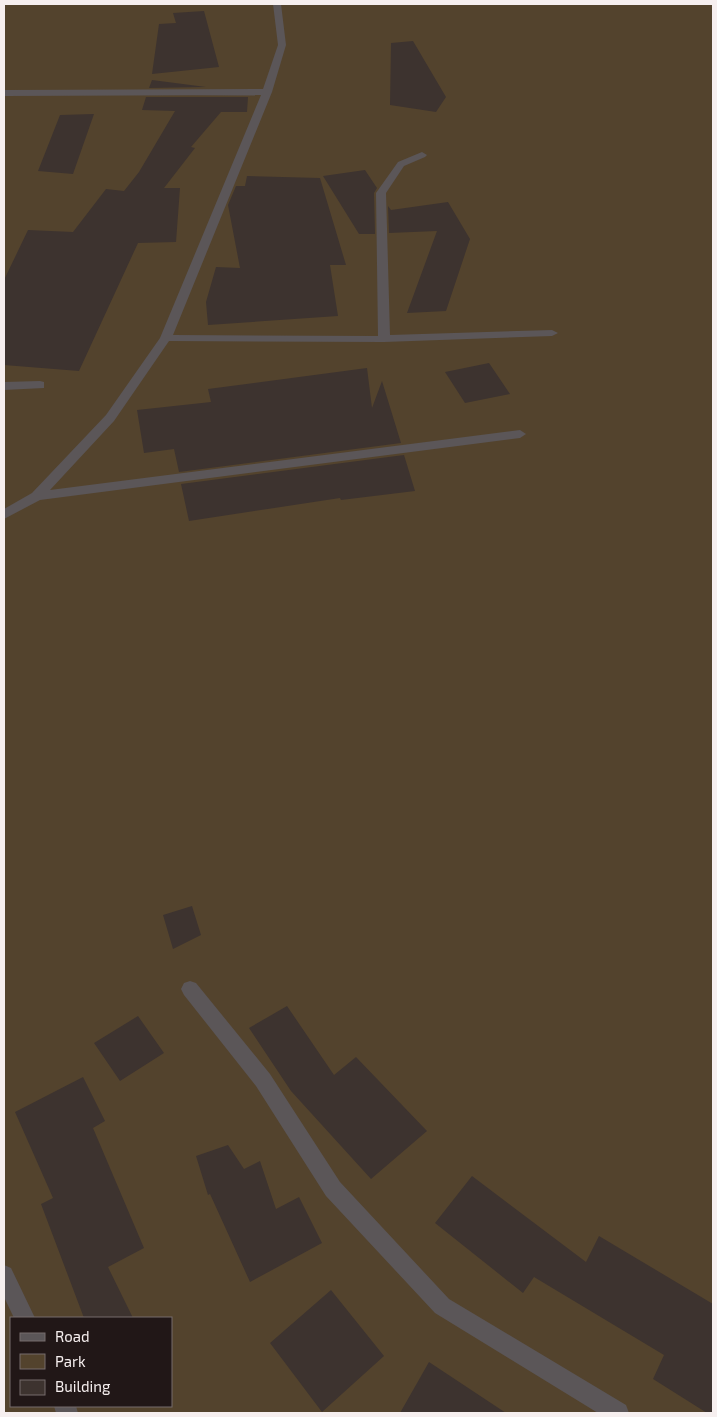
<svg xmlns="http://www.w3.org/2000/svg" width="717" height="1417" font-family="'Exo 2',sans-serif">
<rect width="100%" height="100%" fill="#2b2020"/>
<path fill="#53432d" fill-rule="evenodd" d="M4,4H713V1413H4ZM11,1318H171V1406H11Z"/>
<path fill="#3d332f" d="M204,11L219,67L152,74L159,24L176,23L173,13Z
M413,41L446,97L436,112L390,105L391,43Z
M152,80L206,87L149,88Z
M146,97H248L247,112H221L191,147L195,148L164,188H180L176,242L138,243L79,371L4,365V280L28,230L73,232L106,189L124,191L139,172L175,111L142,110Z
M94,114L73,174L38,171L60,115Z
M365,170L377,188L374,193L375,234H359L323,176Z
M247,176L320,178L346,265H330L338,316L208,325L206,302L216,267L240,268L228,205L236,186H245Z
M448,202L470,239L446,311L407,313L437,231L389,233L388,206L391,210Z
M489,363L510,394L465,403L445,372Z
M367,368L372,408L382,381L401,443L179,472L174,449L144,453L137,410L211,402L208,389Z
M404,455L415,491L341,500L340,498L189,521L181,484Z
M192,906L201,935L173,949L163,915Z
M287,1006L334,1075L356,1057L427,1131L371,1179L291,1091L249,1028Z
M138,1016L164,1053L120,1081L94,1043Z
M83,1077L105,1121L93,1128L144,1248L108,1267L133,1318H84L41,1204L53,1198L15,1112Z
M228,1145L244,1169L260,1161L276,1209L299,1197L322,1243L250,1282L210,1194L208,1195L196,1156Z
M472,1176L586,1262L599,1236L713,1304V1413H707L653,1379L664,1355L534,1277L523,1293L435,1223Z
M331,1290L384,1356L322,1412L270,1343Z
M429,1362L506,1413H400Z"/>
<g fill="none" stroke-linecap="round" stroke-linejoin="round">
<path fill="#5b5658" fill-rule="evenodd" d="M273,4H281L286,45L272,92L173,335L378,336L376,193L398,162L422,152L427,155L425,157L404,166L386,193L390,335L552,330L558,333L552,336L384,342L169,341L114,421L50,490L520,430L526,434L520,438L40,500L4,519V509L32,493L106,415L160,338L261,95L4,96V90L263,89L278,45Z
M40,381L44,382V388L4,390V382Z
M190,981L196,983L270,1074L340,1182L449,1299L626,1405L629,1413H598L435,1313L326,1196L256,1086L184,995L181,989L184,983Z
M4,1265L11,1268L35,1318H14L4,1297Z
M54,1406H76L78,1413H56Z"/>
</g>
<rect width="717" height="1417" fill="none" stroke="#f6efef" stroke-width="10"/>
<rect x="10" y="1317" width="162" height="90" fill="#211717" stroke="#766d6d"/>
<rect x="20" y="1333" width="25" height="8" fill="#5b5658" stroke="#766d6d"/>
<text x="55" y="1342" font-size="15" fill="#f6efef">Road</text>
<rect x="20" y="1354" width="25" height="15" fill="#53432d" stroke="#766d6d"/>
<text x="55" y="1367" font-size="15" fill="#f6efef">Park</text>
<rect x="20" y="1380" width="25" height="15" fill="#3d332f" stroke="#766d6d"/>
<text x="55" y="1392" font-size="15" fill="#f6efef">Building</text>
</svg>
